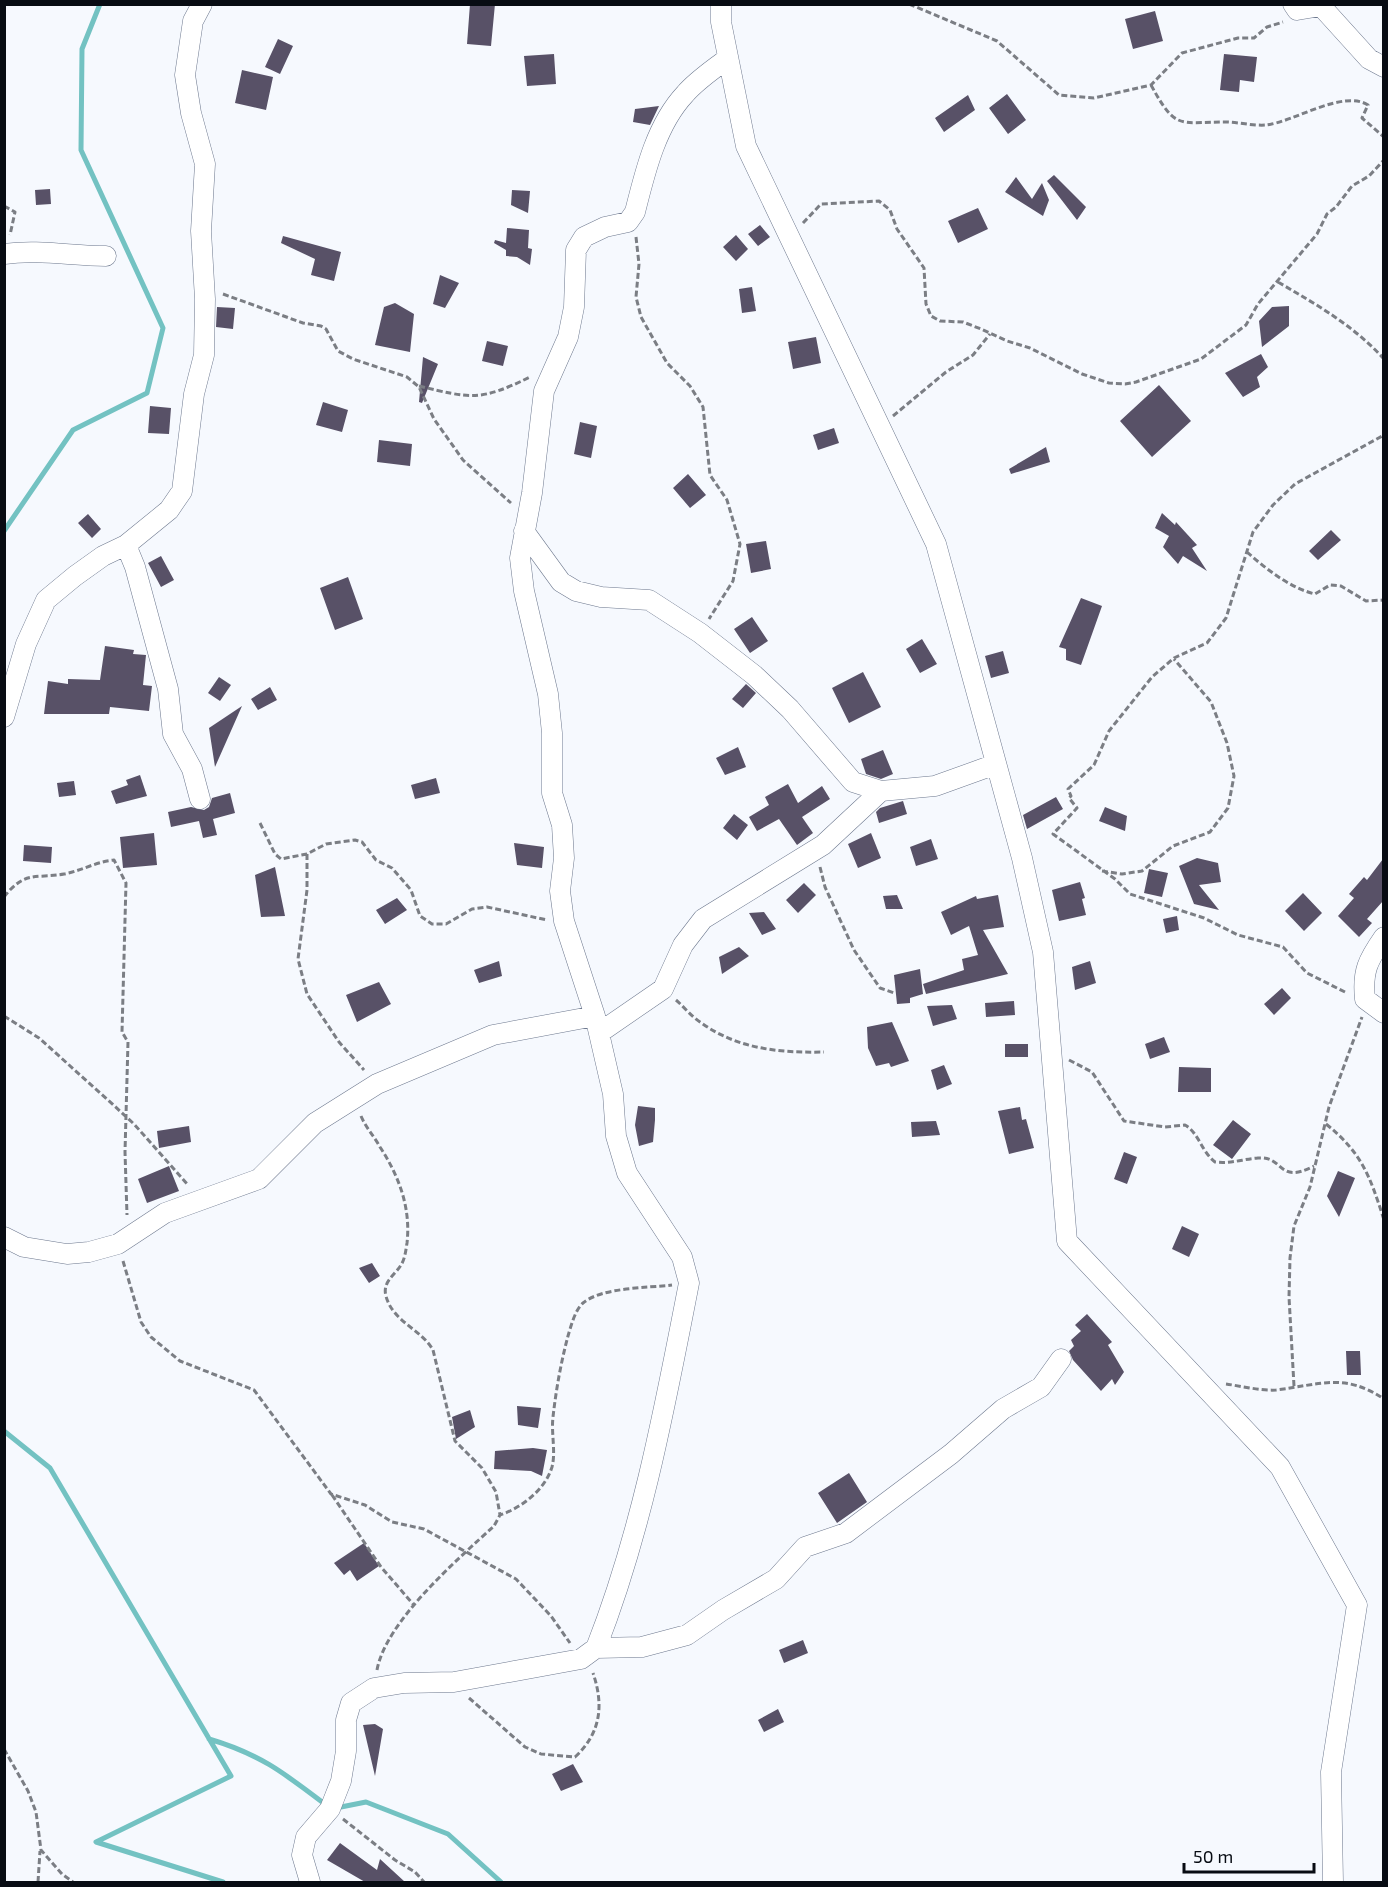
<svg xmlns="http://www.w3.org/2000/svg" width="1388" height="1887" font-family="'Exo 2',sans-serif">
<rect width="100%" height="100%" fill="#f6f9fe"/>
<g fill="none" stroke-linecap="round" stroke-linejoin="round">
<path stroke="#73c2c2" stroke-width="5" d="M4,531L73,430L147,393L163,328L81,150L82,49L100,4
M4,1431L50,1468L231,1776L96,1842L223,1882
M209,1739C260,1754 284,1773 326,1805
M336,1808L366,1802L448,1834L501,1882"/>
</g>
<path fill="#585167" d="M470,4H495L491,46L467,44Z
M1155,11L1163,41L1133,49L1125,19Z
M278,39L293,46L280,74L265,67Z
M554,54L556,84L527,86L524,56Z
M1224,54L1257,57L1254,82L1240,80L1239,92L1220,90Z
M242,70L273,77L266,110L235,103Z
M1007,94L1026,120L1008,134L989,108Z
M968,95L975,110L944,132L935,118Z
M659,106L650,125L633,122L635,109Z
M1054,175L1086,207L1077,220L1047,181Z
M1016,177L1032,199L1042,183L1049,200L1043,216L1005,192Z
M50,189L51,204L36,205L35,190Z
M512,190L530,191L528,213L511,205Z
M978,208L988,229L958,243L948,221Z
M760,225L770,237L758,246L748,234Z
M507,228L529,230L528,248L532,249L530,265L517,257L506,256V250L494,243L495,240L506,243Z
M736,235L748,249L736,261L723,247Z
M283,236L341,252L334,281L311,275L315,259L281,243Z
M440,275L459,283L445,308L433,304Z
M752,287L756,311L742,313L739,289Z
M395,303L414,314L410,352L375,345L384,307Z
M1289,306V326L1262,347L1259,321L1272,307Z
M217,307L235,308L233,329L216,327Z
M816,337L821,363L793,369L788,342Z
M487,341L508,346L503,366L482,361Z
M1261,354L1268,367L1257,377L1260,387L1243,397L1225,373Z
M423,357L438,364L422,403L419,402Z
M1159,385L1191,421L1152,457L1120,421Z
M323,402L348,410L342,432L316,425Z
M150,406L171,408L169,434L148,433Z
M580,422L597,426L591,458L574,454Z
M834,428L839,443L818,450L813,435Z
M379,440L412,444L410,466L377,462Z
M1046,447L1050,462L1011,474L1009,469Z
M688,474L706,495L690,508L673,488Z
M1162,513L1175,525L1176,522L1197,545L1192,548L1207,571L1183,556L1178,564L1163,547L1169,536L1155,528Z
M88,514L101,529L92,538L78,523Z
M1331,530L1341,540L1318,560L1309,551Z
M766,541L771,569L751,573L746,544Z
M161,556L174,580L161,587L148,563Z
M348,577L363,619L335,630L320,588Z
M1081,598L1102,606L1081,665L1066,660V649L1059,647Z
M752,617L768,641L750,653L734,629Z
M922,639L937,664L920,673L906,649Z
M105,646L134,650L133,654L146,655L143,685L152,686L149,711L110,707L109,714H44L48,681L68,684V679L100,680Z
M1003,651L1009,673L991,678L985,656Z
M863,672L881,707L849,723L832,688Z
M219,677L231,685L220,701L208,693Z
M746,684L756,693L743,708L732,699Z
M270,687L277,700L258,710L251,699Z
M242,706L215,767L209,728Z
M738,747L746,767L725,775L716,758Z
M883,750L893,774L881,779L866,774L861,759Z
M140,775L147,796L116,804L111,791L128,785L126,780Z
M436,778L440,793L415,799L411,785Z
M74,781L76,795L59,797L57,783Z
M788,784L798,803L822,786L830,799L802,817L813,833L797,845L779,819L757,831L749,817L769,805L765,797Z
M230,793L235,813L213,819L217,835L203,838L199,821L171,827L168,812L191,807L204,810L209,807L212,798Z
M1056,797L1063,809L1027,829L1023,815Z
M903,801L907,814L879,823L876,812L880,808Z
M1105,807L1127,816L1125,831L1099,821Z
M734,814L748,825L737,840L723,828Z
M154,833L157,865L123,868L120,837Z
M871,833L881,858L858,868L848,844Z
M931,839L938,859L916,866L910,847Z
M514,843L544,847L542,868L517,865Z
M24,845L52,847L51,863L23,861Z
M1197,858L1218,863L1221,882L1199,885L1219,910L1194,904L1179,866Z
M1383,859V901L1367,919L1372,923L1359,937L1338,916L1354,898L1349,894L1364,877L1367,880Z
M275,867L285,916L261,917L255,875Z
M1149,869L1168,873L1162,897L1144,893Z
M1080,882L1085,898L1082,899L1086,915L1059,921L1052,890Z
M804,883L816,895L798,913L786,900Z
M1303,893L1322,913L1304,931L1285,911Z
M897,895L903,909H886L883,896Z
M998,895L1004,927L983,930L1008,974L926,994L923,984L964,970L962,959L978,955L969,926L951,935L941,912L976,896L977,899Z
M397,898L407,910L385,924L376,910Z
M764,912L776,929L762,935L749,913Z
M1177,916L1179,930L1166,933L1163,919Z
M739,947L749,956L722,974L719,957Z
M499,961L502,976L479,983L474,970Z
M1090,961L1096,983L1075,990L1072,967Z
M920,969L923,994L910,998V1003L897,1004L894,975Z
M379,982L391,1004L357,1022L346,995Z
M1282,988L1291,998L1274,1015L1264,1004Z
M1014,1001L1015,1015L986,1017L985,1003Z
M952,1005L957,1019L933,1026L927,1006Z
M892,1022L909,1061L891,1067L889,1063L876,1066L868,1048L867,1027Z
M1164,1037L1170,1052L1150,1059L1145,1044Z
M1005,1044H1028V1057H1005Z
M944,1065L952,1084L937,1090L931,1070Z
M1179,1067L1211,1068V1092H1178Z
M638,1106L655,1108V1120L653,1142L639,1146L635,1125Z
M1020,1107L1022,1120L1026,1119L1034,1148L1009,1154L998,1111Z
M1233,1120L1251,1134L1232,1159L1213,1145Z
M936,1121L940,1135L912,1137L911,1122Z
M189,1126L191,1142L159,1148L157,1131Z
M1124,1152L1137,1157L1127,1184L1114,1179Z
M169,1166L179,1191L147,1203L138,1179Z
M1338,1171L1355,1178L1339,1217L1327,1196Z
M1182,1226L1199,1234L1189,1257L1172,1249Z
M372,1263L380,1276L369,1283L359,1268Z
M1087,1314L1112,1342L1108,1345L1124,1372L1115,1385L1112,1379L1101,1391L1073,1360L1069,1351L1074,1346L1071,1340L1081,1331L1075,1325Z
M1346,1351H1360L1361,1375H1347Z
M517,1406L541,1408L538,1428L518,1425Z
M470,1410L475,1427L456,1439L452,1417Z
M533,1448L547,1450L542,1476L531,1471L494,1469L495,1451Z
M849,1473L867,1502L837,1523L818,1493Z
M364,1543L379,1566L357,1581L350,1570L344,1575L334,1563Z
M803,1640L808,1653L784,1663L779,1650Z
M778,1709L784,1722L764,1732L758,1720Z
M375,1724L383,1729L375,1776L363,1725Z
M573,1764L583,1782L561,1791L552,1774Z
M340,1843L377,1870L380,1859L405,1882H365L327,1860Z"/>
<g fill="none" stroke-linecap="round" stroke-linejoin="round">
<defs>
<path id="minor" d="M721,4V22L746,146L936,544L1022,858L1043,952L1067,1241L1280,1467L1357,1605L1331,1772L1333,1882
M1293,4L1297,10L1321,6L1369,59L1384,67
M4,254C38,249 72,256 106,256
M524,531L561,582L576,591L601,597L649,600L700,633L754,675L790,709L853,782L881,791
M126,545L135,567L168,689L173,734L192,769L200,799
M4,717L26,644L46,600L75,576L103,556L126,545L169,510L182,491L194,394L204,355L205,299L201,231L205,164L191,113L185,75L193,21L202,4
M1384,937C1368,960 1362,971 1365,999L1384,1013
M599,1033L663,989L683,945L703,919L823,845L881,791L935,786L996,764
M4,1237L24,1247L67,1254L89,1252L118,1244L165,1213L259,1179L315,1123L377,1084L493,1035L595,1016
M596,1648L642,1647L687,1635L723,1610L776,1579L805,1547L846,1533L951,1454L1003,1409L1041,1387L1061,1359
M310,1882L302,1855L306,1837L330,1809L341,1781L346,1751V1720L351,1703L374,1688L404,1683L454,1682L581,1659L596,1648C642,1531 665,1406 689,1283L682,1257L627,1173L616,1136L613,1094L595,1016L564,921L560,891L564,858L562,825L552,793V733L548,694L524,591L520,558L532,493L544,391L568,337L574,307L576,250L584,237L605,227L628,222L635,212C645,172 656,125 685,94C697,80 714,69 728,58"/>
</defs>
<use href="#minor" stroke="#6d788e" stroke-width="21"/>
<path stroke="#7b7e84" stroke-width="3" stroke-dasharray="6 3" stroke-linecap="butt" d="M909,4L997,41L1059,95L1094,98L1151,85L1182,53L1238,38H1254L1267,27L1283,22
M1151,85C1176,131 1179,122 1225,122C1238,122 1253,126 1266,125C1294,122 1343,89 1368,105L1362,118L1384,137
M4,206L15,212L10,235
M803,223L821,204L879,201L890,210L897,229L924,268L926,304L931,316L940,321L963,322L981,329L1007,341L1030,348L1082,374L1109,383L1125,384L1136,382L1201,359L1246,325L1258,304L1317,234L1327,214L1336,207L1352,186L1369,176L1384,160
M636,237L639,264L636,297L641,317L667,363L690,386L703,407L710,475L727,500L740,544L733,581L709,619
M1278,282C1317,305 1353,325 1384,359
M223,294L303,323L321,326L326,329L338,351L353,359L407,377L419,387L434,419L463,460L511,503
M419,386C472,399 481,401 530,377
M893,416L946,372L973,355L990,334
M1247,552C1266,569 1290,588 1315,594L1330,585L1341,586L1366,601L1384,600
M260,823L275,854L281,859L307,854L326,844L355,840L362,842L376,860L392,868L411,890L420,916L432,924H446L472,909L487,907L547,920
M307,854V890L298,959L307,994L339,1042L364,1070
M820,867L825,887L854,950L880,988L894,993
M1102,871L1122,874L1142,871L1173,846L1210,832L1228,808L1234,776L1227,743L1211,702L1174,659
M4,897C25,870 36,879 64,874C81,871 95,862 114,860L126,883L122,1032L128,1042L125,1152L127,1215
M1345,992L1307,973L1283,947L1238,935L1204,918L1130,894L1115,879L1053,834L1077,808L1069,798L1071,796L1068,789L1094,765L1109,731L1152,677L1174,658L1207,643L1226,618L1253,532L1273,505L1295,484L1384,435
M676,1000C684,1007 691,1016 700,1022C737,1049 779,1053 824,1052
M4,1016L39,1038L108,1100L134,1124L188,1185
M1069,1060L1092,1072L1124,1121L1165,1127L1185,1125C1199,1133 1201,1151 1215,1162C1231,1164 1243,1159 1258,1158C1285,1156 1277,1185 1314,1166
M361,1116C366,1128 374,1136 380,1147C399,1176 411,1208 407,1243C406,1249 405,1259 401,1265C395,1275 382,1282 386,1296C392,1321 422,1330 433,1350L455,1441L482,1468L496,1492L500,1515
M1326,1124C1362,1153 1370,1176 1384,1220
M123,1261L141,1322L151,1337L180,1361L254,1390L331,1494L365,1505L392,1522L424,1529L516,1579L551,1616L570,1643
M1226,1384C1241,1386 1261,1391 1276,1390C1319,1385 1344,1372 1384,1399
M1294,1386L1289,1297L1290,1258L1294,1226L1310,1187L1329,1107L1362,1017
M332,1495L381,1567L413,1604
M377,1670C386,1621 457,1560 494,1526L500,1515C521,1508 545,1490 552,1467C556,1452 551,1433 553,1417C556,1390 561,1362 568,1336C571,1326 575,1310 583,1303C602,1287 648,1288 672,1285
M469,1698L525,1747L541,1754L575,1757C601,1733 604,1705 593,1673
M4,1749L28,1791L36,1812L41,1850L62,1874L73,1882
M343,1819L395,1860L415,1872L424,1882
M38,1882L40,1851"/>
<use href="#minor" stroke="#fff" stroke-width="20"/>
</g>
<rect width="1388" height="1887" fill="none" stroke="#080c13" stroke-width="12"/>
<path d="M1184 1863v9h130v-9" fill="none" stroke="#080c13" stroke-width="3"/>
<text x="1193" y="1863" font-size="18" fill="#080c13" stroke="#f6f9fe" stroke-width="4.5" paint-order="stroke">50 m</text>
</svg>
